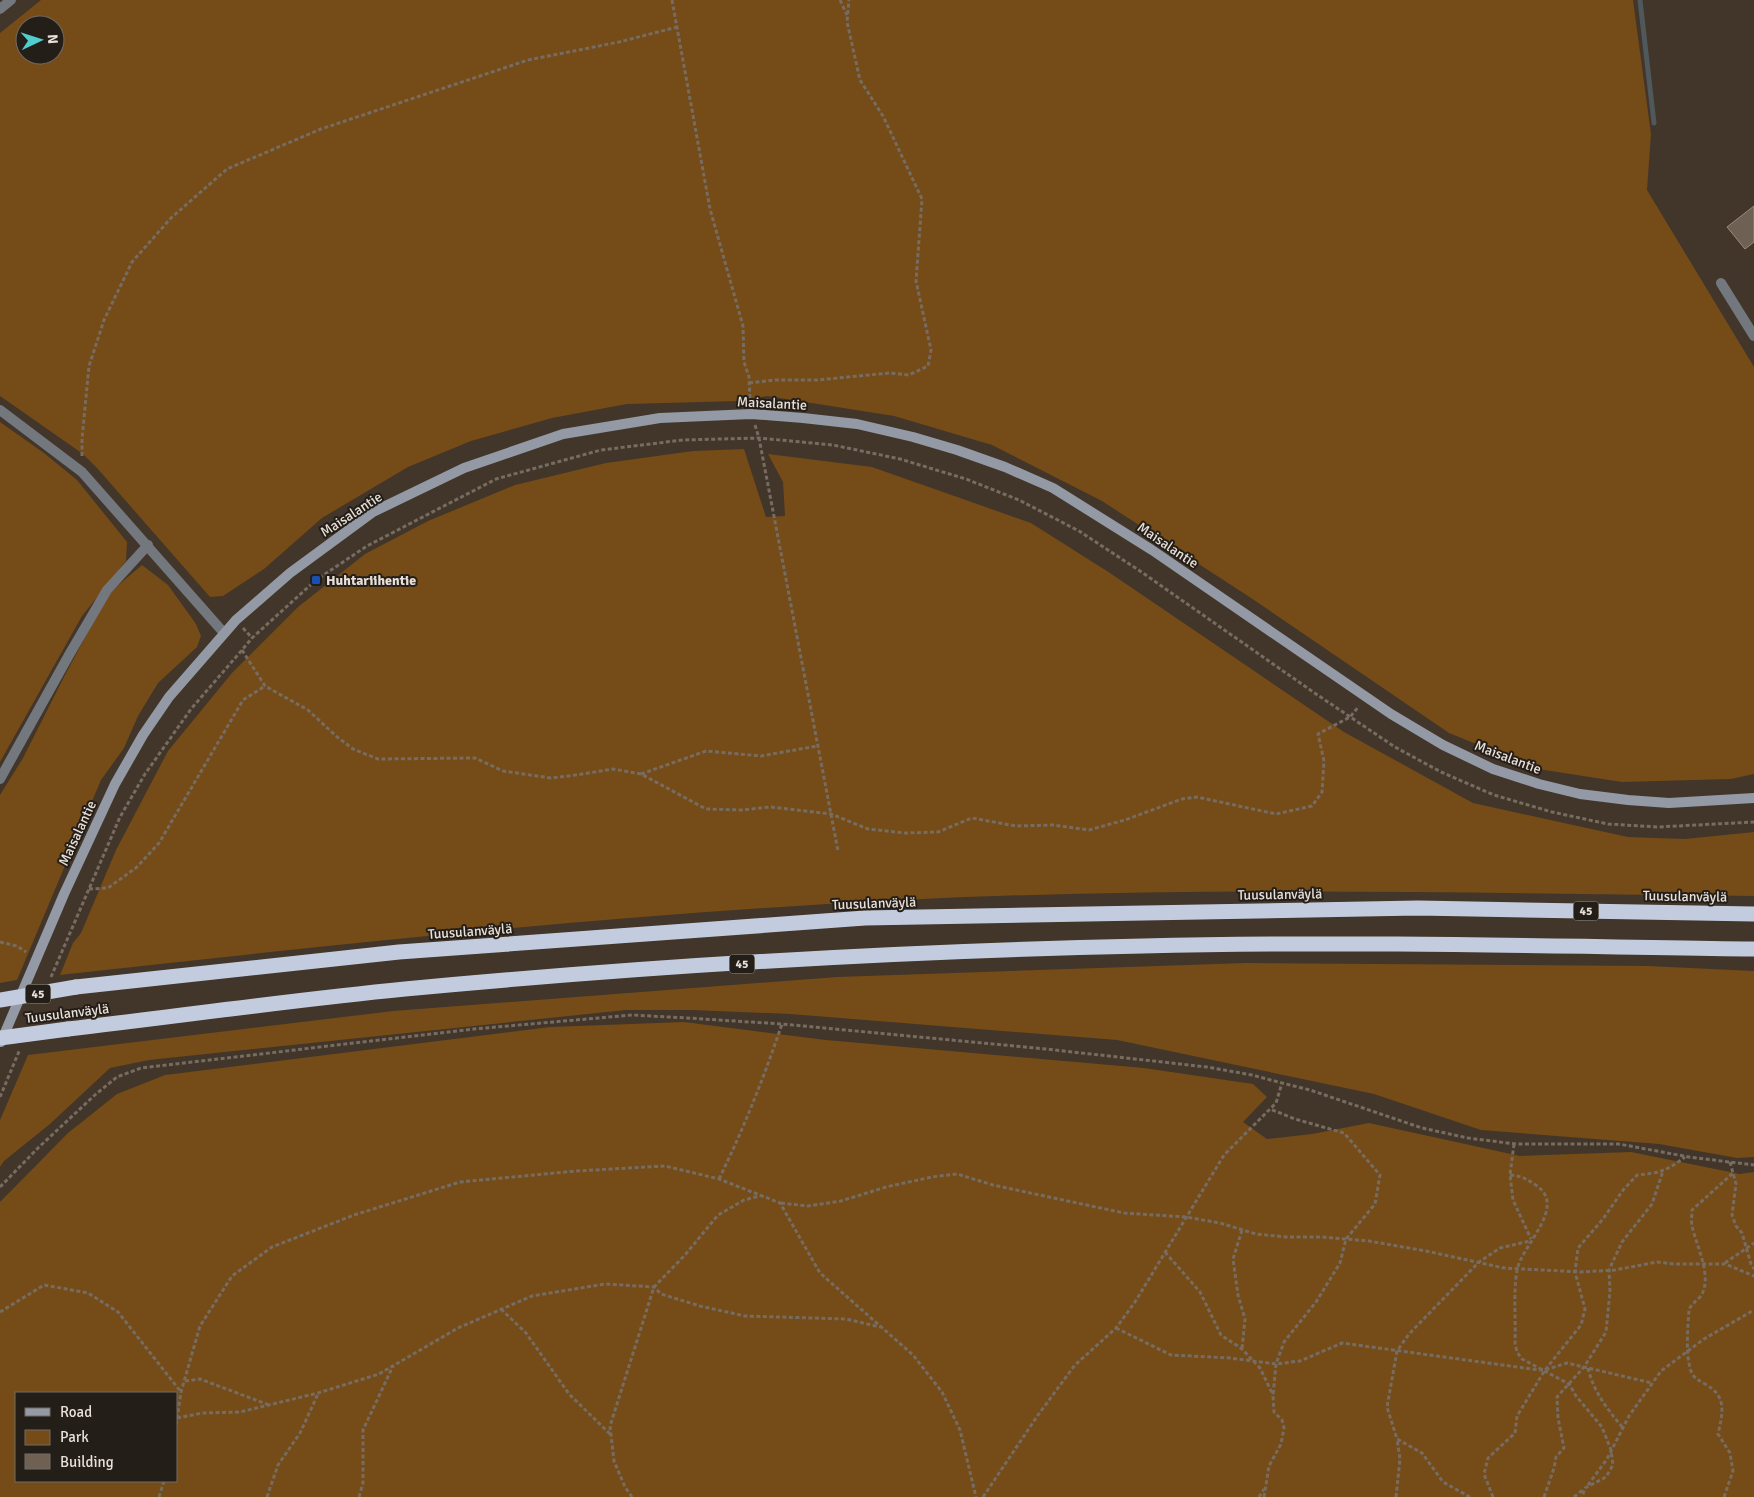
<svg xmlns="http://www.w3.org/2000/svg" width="1754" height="1497" font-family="Signika,sans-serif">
<rect width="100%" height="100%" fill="#423529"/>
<path fill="#754b17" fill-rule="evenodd" d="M41,0H1633L1651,134L1647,190L1754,367V774L1731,779L1622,782L1538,769L1449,733L1251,598L1102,501L992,445L894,416L767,396L741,401L627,404L552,418L471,441L408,467L322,518L264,569L223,596L210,597L97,468L83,454L0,396V33ZM25,25H55V55H25Z
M0,422L44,453L77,480L127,542L126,561L82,616L0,762Z
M744,449L766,517L785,516L783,482L768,454L872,467L1031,523L1110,573L1344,732L1473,803L1628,837L1685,839L1754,832V896C1470,893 1185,886 901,900C619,914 340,944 60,975L73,943L81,933L116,850L168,751L232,673L298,607L365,554L428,521L515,485L606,463L693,451Z
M142,565L168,585L196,624L201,636L197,647L158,683L138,716L124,748L101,780L17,980L0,983V795L23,758L65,675L109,593Z
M1246,963L1648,966L1754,971V1157L1737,1158L1659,1144L1481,1130L1374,1094L1117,1040L790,1014L691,1010H626L149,1060L110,1068L50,1124L4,1161L0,1167V1120L28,1055L393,1011L837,977Z
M684,1022L826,1040L1144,1068L1253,1084L1267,1097L1243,1122L1267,1139L1312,1134L1369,1123L1520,1156L1631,1152L1740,1174L1754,1172V1497H0V1202L68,1133L117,1094L165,1075L550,1027ZM16,1393H176V1481H16Z"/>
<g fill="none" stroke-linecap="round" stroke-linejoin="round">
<path stroke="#4f585b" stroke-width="5" d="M1640,0L1654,123"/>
</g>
<path fill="#6e6053" stroke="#998b7c" d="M1754,206V242L1745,249L1727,227Z"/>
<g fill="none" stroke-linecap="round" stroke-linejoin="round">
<path stroke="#776c61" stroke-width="3" stroke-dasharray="4 2.5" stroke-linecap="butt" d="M672,0L710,209L743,326L744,362L749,377L750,402
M840,0L847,15
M749,383L775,380H817L890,373L909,375L928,366L931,350L916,281L922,199L883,116L860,80L847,22L849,0
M755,425L759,438L838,851
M82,456V439L89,366L104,320L132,262L171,218L227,169L321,129L528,60L619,42L677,27
M243,628L252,638
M242,650L265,686L308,710L336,736L353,749L378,759L475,758L503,771L551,778L576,775L613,769L641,774L706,809L743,810L770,807L831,814L868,829L905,833L938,832L972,818L1016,826L1053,825L1089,830L1125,820L1182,799L1197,797L1276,814L1312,806L1322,792L1324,761L1318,734L1350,717L1359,706
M641,774L706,751L761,756L817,746
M89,889L108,888L137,867L159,843L243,700L265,686
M0,942L17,946L26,952
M51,977L120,817L145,774L191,709L242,650L252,638L316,580L367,546L496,479L601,450L683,440L759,438L833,445L900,459L966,479L1019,500L1079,531L1140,571L1316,694L1395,747L1441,772L1494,795L1552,812L1608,824L1658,827L1754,822
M0,1097L20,1049
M1514,1144L1510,1175L1513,1200L1531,1239
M1730,1162L1736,1184L1732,1215L1736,1226L1742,1233L1751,1264L1754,1269
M1510,1175C1522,1176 1527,1179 1537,1186C1567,1207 1522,1245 1517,1270C1513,1294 1516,1319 1515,1343L1517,1352L1522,1359L1569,1384L1576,1396L1602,1427L1611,1450L1613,1465L1606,1477L1585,1488L1582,1497
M719,1179C744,1128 764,1077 782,1024
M0,1187L38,1148L96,1094L117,1077L141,1068L474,1029L632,1015L687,1018L782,1024L1046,1049L1207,1067L1252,1075L1282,1083L1310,1090L1422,1128L1468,1138L1516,1144H1619L1689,1157L1754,1165
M781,1203L808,1206L841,1201L886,1187L932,1177L957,1174L993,1185L1124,1213L1186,1217L1220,1223L1256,1234L1286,1237H1322L1369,1241L1426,1251L1504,1268L1581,1272L1615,1270L1657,1262L1674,1264H1725L1754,1276
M1242,1230L1233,1259L1238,1295L1245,1319L1242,1349
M1165,1252L1200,1292L1221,1335L1242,1349L1260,1368L1273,1395
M1725,1263L1754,1243
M501,1309L526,1333L569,1394L611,1435
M0,1312L44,1285L88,1293L118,1312L181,1392
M1116,1328L1171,1355L1230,1358L1276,1364L1300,1361L1342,1343L1539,1370H1545L1567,1363L1652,1383
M1588,1368C1593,1391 1608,1410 1623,1428
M185,1381L200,1379L269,1405
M177,1418L202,1413L240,1412L318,1393L379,1374L458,1328L532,1296L605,1284L654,1287L661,1294L700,1306L745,1316L846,1319L880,1327
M176,1425L181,1392L200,1326L232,1276L272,1247L354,1215L460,1182L576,1171L665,1166L719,1179L780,1203L820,1273L913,1355L942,1392L960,1430L976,1497
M1588,1485L1607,1459L1629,1416L1661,1371L1704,1339L1754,1310
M159,1497L164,1481
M267,1497L278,1465L300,1433L318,1394
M359,1497L363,1483V1430L393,1366
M632,1497L625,1487L614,1461L610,1426L654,1287L685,1255L718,1215L744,1200L760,1196
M983,1497L1038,1415L1075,1365L1116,1328L1135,1302L1224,1155L1276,1103L1282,1083
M1259,1497L1264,1489
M1264,1497L1269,1466L1281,1444L1284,1428L1282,1420L1274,1412L1273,1396L1276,1364L1284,1342L1316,1302L1340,1263L1346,1239L1375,1204L1380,1175L1344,1133L1295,1119L1270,1109
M1396,1497L1400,1459L1397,1439
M1470,1497L1443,1482L1422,1453L1397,1439L1387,1407L1397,1351L1409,1334L1479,1262L1500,1248L1530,1241
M1493,1497L1484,1474L1488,1458L1515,1433L1517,1416L1545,1370L1581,1325L1585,1309L1575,1272L1578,1248L1603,1219L1623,1190L1637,1175C1660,1173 1666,1171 1685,1157
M1544,1497L1554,1468L1556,1457L1564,1448L1558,1418L1557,1397L1584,1367L1606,1332L1610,1291L1609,1270L1622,1242L1652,1204L1663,1171
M1574,1497L1584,1489
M1724,1497L1733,1471L1730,1453L1718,1434C1723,1412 1727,1396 1705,1384C1699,1380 1693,1378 1691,1371C1685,1354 1688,1327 1689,1309C1692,1304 1696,1301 1700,1297C1714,1279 1696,1245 1692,1226C1691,1221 1692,1215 1692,1210L1733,1173"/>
<path stroke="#73777e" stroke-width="10" d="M0,9L11,0
M1721,283L1754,336
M0,410L82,472L224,633
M0,779L69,655L107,590L148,545"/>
<path stroke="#9399a5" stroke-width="10" d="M1,1042L64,894L115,784L143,735L169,697L236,620L290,573L373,512L464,468L563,434L660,418L751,414L803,418L857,424L913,437L957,450L1005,467L1053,488L1152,550L1391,714L1443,745L1493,769L1539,784L1580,794L1628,800L1669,803L1754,798"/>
<path stroke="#c3ccdf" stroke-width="15" d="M76,987L399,952L865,918L1418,908L1754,914
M68,1029C180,1016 292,1000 405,989C649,966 897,951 1143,946C1346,941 1550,946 1754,949"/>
<path stroke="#c3ccdf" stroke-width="15" d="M0,1000L76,987
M0,1038L68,1029"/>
</g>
<rect fill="#1a4fb4" stroke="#241e18" stroke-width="2" x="311" y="575" width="10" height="10" rx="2.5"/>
<g text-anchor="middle" stroke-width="4" stroke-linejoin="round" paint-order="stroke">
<g fill="#241e18" stroke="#ada69f" stroke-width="1">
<rect x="1573.5" y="901.5" width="25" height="19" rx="4"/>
<rect x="729.5" y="954.5" width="25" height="19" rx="4"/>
<rect x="25.5" y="984.5" width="25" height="19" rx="4"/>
</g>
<g font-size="12" font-weight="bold" fill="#e8e0d9">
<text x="1586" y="915">45</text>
<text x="742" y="968">45</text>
<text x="38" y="998">45</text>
</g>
<g font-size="14" fill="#e8e0d9" stroke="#241e18">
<text transform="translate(772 403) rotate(3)" y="5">Maisalantie</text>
<text transform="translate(351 514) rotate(-33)" y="5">Maisalantie</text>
<text transform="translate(1168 545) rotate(34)" y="5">Maisalantie</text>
<text transform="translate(1508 757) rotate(21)" y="5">Maisalantie</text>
<text transform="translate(77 833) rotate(-65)" y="5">Maisalantie</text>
<text transform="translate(1280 894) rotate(-1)" y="5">Tuusulanväylä</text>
<text transform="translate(1685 896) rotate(1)" y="5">Tuusulanväylä</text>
<text transform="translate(874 903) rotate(-2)" y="5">Tuusulanväylä</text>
<text transform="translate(470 931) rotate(-4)" y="5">Tuusulanväylä</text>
<text transform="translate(67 1013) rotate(-7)" y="5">Tuusulanväylä</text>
</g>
<g font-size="14" font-weight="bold" fill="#e8e0d9" stroke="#241e18" text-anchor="start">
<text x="326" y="585">Huhtariihentie</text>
</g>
</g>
<rect x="15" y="1392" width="162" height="90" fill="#241e18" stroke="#726c65"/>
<rect x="25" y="1408" width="25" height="8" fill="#9399a5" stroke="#726c65"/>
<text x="60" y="1417" font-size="15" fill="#e8e0d9">Road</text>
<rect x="25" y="1430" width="25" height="15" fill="#754b17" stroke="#726c65"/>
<text x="60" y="1442" font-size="15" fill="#e8e0d9">Park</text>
<rect x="25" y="1454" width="25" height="15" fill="#6e6053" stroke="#726c65"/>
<text x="60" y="1467" font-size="15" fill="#e8e0d9">Building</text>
<g transform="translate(40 40) rotate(86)"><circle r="24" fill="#241e18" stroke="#726c65"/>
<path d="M0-4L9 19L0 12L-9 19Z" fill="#52cdce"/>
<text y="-8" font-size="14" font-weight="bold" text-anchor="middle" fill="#e8e0d9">N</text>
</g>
</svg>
